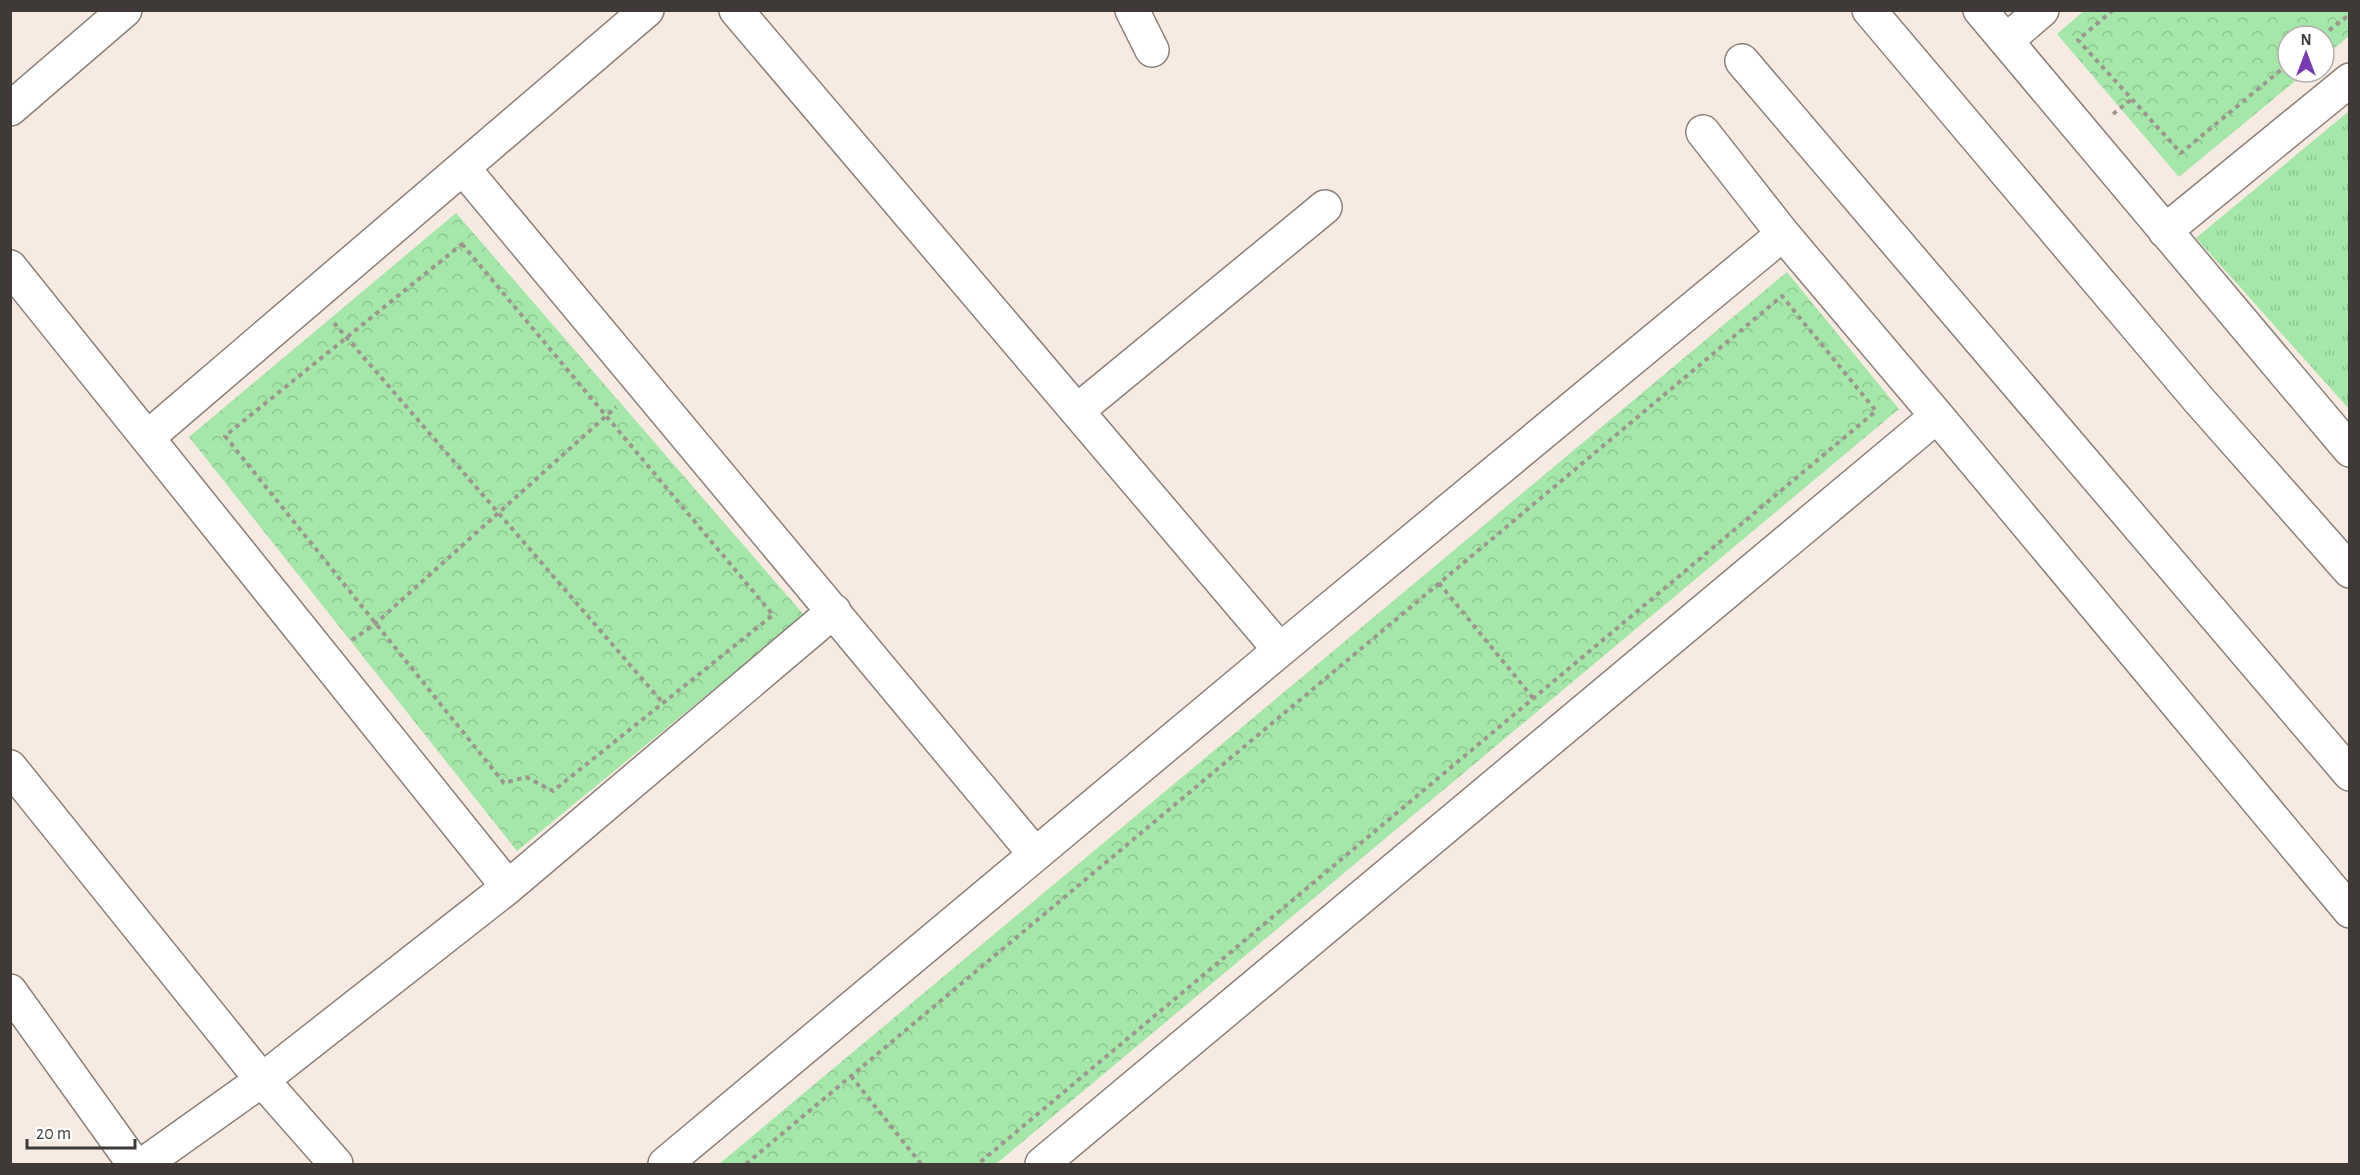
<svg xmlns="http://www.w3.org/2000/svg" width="2360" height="1175" font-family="'Alegreya Sans',sans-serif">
<defs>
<pattern id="grass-tufts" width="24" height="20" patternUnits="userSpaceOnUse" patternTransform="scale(1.5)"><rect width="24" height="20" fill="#a5e7a9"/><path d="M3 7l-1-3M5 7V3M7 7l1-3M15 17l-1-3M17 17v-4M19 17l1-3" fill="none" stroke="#8fc792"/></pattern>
<pattern id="forest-crowns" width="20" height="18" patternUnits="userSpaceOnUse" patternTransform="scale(1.5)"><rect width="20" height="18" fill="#a5e7a9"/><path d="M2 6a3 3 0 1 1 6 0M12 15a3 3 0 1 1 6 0" fill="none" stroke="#8fc792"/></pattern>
</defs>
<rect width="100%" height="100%" fill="#f7eae2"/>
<path fill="url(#grass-tufts)" d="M2349,111V409L2196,238Z"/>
<path fill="url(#forest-crowns)" d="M2085,10L2349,11V36L2324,57V36H2288V72H2306L2179,177L2057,34Z
M456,213L804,615L517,851L189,437Z
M1787,272L1899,409L996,1164H719Z"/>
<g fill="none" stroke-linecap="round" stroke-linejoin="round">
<defs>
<path id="minor" d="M736,10L1280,650
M1132,10L1152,50
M1869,10L2198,399L2350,571
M1980,10L2350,450
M2006,41L2042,10
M1742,61L2350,774
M10,109L125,10
M1703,132L1783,234
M463,168L1035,854
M2165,231L2350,80
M10,267L508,887
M1077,411L1325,207
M148,437L647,10
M10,767L262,1080L336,1164
M10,991L134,1164
M144,1164L262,1080L508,887L834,611
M665,1164L1280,650L1783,234L1937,416L2350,911
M1042,1164L1937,416"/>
</defs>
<use href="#minor" stroke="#8b8079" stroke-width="36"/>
<path stroke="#9f9690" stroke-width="4" stroke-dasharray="4.5 4.5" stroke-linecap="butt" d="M2113,10L2078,40L2181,153L2288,64
M2322,36L2350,14
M2113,114L2132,99
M462,244L773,615L553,791L526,777L504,783L225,436Z
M334,323L663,703
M1439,583L1533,698
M352,640L375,624L616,407
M851,1076L921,1164
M746,1164L1782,296L1876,411L978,1164"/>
<use href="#minor" stroke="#fff" stroke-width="33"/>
</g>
<rect width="2360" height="1175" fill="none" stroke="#3f3a37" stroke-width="24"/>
<g transform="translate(2306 54)"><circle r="28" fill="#ffffff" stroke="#b2b0af" stroke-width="1.5"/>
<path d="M0-4.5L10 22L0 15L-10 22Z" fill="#763bb1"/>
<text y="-9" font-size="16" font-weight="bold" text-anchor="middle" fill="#3f3a37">N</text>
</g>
<path d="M27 1139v9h108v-9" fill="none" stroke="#3f3a37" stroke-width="3"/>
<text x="36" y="1139" font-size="18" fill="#3f3a37" stroke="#ffffff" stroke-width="4.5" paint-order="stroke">20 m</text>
</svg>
